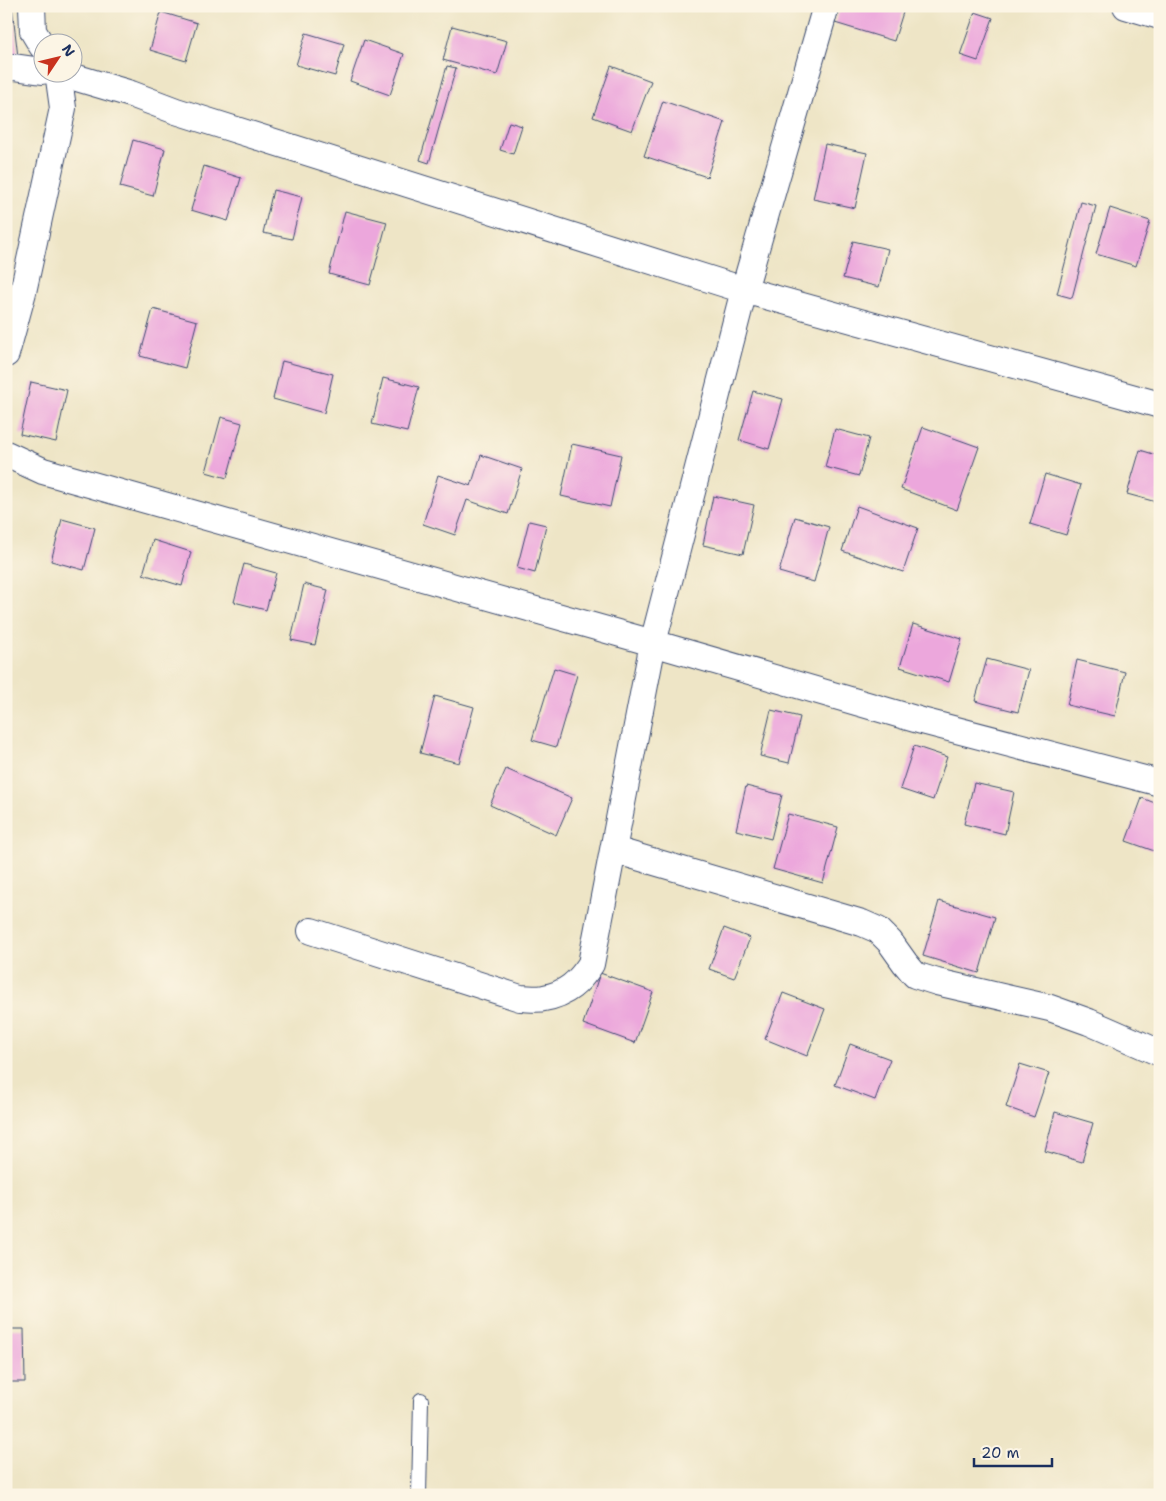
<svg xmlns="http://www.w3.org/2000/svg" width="1166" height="1501" font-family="'Shantell Sans',sans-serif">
<rect width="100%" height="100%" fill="#fcf5e5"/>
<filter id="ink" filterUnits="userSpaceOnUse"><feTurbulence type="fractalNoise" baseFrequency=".02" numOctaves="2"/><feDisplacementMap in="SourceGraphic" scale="10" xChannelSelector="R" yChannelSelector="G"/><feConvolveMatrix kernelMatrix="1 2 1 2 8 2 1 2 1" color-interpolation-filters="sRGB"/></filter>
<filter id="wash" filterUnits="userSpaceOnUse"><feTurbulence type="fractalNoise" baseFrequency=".0096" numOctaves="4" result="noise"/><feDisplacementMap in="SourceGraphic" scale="20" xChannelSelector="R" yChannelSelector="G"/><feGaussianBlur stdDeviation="1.12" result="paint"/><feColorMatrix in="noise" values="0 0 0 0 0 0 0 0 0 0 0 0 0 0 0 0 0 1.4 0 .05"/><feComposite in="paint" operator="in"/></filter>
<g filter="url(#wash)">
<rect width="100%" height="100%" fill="#eee5c6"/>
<g id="blocks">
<path fill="#eca7dc" d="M6,6H12L18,57L6,58Z
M841,6H905L894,41L835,23Z
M161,12L197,23L186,61L150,50Z
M975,12L993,18L978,61L960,55Z
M452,26L507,41L497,75L443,60Z
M306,33L344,44L335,76L296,65Z
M364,40L404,54L390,95L350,81Z
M447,66L456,68L429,163L420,160Z
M611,66L651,81L632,131L593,117Z
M663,101L725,122L707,177L644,156Z
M509,122L522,126L513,154L500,150Z
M133,140L165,149L153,196L120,187Z
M825,144L867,153L855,208L813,199Z
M204,166L241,178L228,221L191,210Z
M273,190L302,197L292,239L263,233Z
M1081,202L1096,206L1072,298L1057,294Z
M1110,208L1150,221L1136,266L1096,254Z
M345,211L387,222L370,285L329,274Z
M853,241L888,249L879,287L843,278Z
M153,309L197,321L185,368L140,356Z
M282,361L333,374L324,413L273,399Z
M383,378L419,387L407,432L372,424Z
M31,382L67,390L56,442L20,434Z
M753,391L783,399L769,449L739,440Z
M221,417L242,423L227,478L206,472Z
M923,427L979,447L957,510L901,489Z
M835,429L869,438L859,476L825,467Z
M572,444L621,455L610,507L561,496Z
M1140,450L1160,456V503L1127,494Z
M481,455L522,469L508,514L467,500L455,535L423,524L438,475L471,486Z
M1045,474L1081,485L1066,535L1030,524Z
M713,496L754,505L743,554L703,545Z
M857,506L918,528L903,572L842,551Z
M795,517L829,527L814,582L779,572Z
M62,519L95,528L84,570L51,561Z
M529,521L546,525L535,573L517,568Z
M153,540L191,552L182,586L143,574Z
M244,564L276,573L266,610L234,602Z
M304,584L328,590L315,645L291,640Z
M913,624L962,639L949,682L900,667Z
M987,659L1029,670L1018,712L975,701Z
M1077,660L1125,672L1115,716L1067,705Z
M554,668L577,675L556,747L532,740Z
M435,696L474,707L459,763L420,753Z
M771,710L800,717L789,763L760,756Z
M914,746L947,757L933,800L900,789Z
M506,769L572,798L556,835L490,805Z
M974,783L1014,792L1005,834L964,824Z
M746,786L782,795L771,839L736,830Z
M1142,798L1160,805V853L1126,841Z
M788,814L838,827L823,883L773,869Z
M939,901L995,917L979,973L923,956Z
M724,928L750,938L734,978L709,969Z
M600,973L653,992L635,1043L583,1024Z
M783,993L825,1009L807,1056L765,1039Z
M850,1044L890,1059L875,1100L835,1085Z
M1020,1064L1049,1073L1034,1117L1006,1107Z
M1055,1112L1093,1123L1082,1162L1045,1151Z
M6,1329H24L25,1382H6Z"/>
</g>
</g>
<g filter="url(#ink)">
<use href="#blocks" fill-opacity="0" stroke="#3b4a6e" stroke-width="1"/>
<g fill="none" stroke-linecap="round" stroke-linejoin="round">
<defs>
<path id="service" d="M419,1495L421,1400"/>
<path id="minor" d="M32,6L33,31L42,46
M1126,6L1160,16
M6,68L14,67L42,71
M57,72L131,94L176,111L744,290L1160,405
M6,354L23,292L63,108L58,72
M6,454L43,471L653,643L922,721L1160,783
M614,850L862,923L878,930L890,942L905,963L915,975L937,982L1050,1008L1089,1022L1160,1053
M311,931L520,998C528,998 537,1000 544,998C567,994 579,982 591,964L653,643L744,290L826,6"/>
</defs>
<use href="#service" stroke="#3b4a6e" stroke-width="16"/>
<use href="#minor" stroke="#3b4a6e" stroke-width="28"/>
<use href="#service" stroke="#fff" stroke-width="14"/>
<use href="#minor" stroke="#fff" stroke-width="26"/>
</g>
</g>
<rect width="1166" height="1501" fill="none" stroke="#fcf5e5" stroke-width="25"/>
<g transform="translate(58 58) rotate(55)"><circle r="24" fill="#fcf5e5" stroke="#a2a6af"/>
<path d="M0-4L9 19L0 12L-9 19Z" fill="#c8321e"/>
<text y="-8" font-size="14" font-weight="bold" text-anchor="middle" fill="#1b2f5e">N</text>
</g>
<path d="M974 1458v8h78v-8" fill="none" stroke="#1b2f5e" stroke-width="2.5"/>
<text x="981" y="1458" font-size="15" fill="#1b2f5e" stroke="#fcf5e5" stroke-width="4" paint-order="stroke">20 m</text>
</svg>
